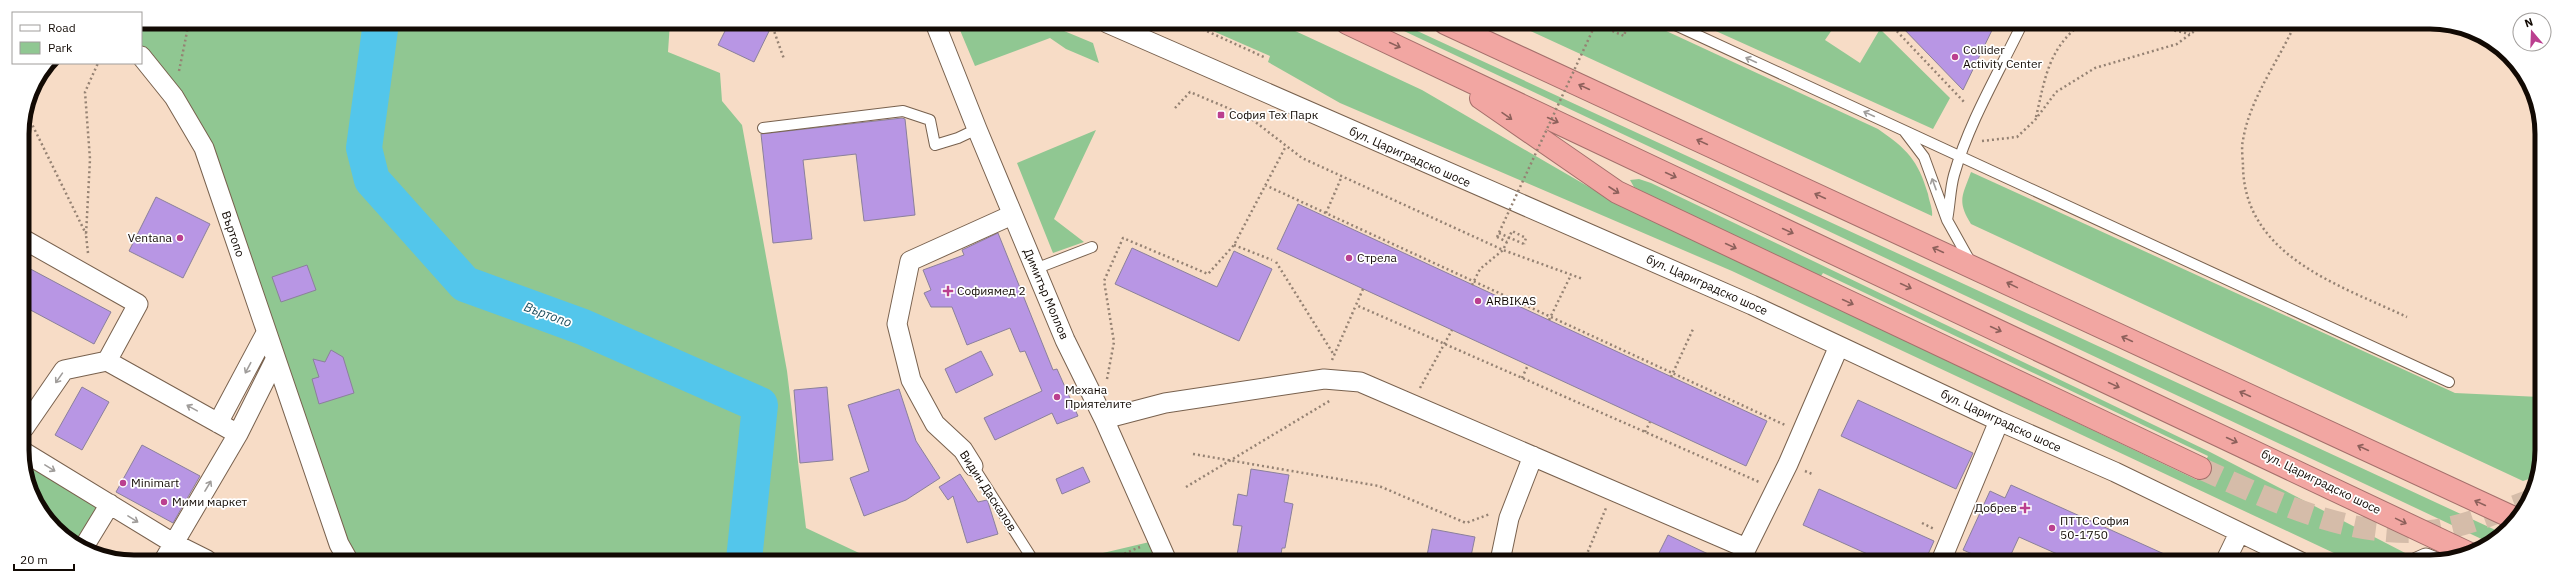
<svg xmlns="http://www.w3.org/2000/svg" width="2564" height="584" font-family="'IBM Plex Sans',sans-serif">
<rect width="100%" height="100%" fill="#f7dcc6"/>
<path fill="#90c792" d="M141,22H670L668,52L720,73L722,101L742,125L787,371L806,528L876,561L348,560L204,148L141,56Z
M957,23H1045L1093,43L1099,63L1066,49L1050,38L975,66Z
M1217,23H1278L1319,42L1422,90L1620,205L2197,480L2208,456L1823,273L1821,276L1660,201L1634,187L1630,180L1639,179L1651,183L2210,452L2411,556L2403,562H2353L1732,271L1340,103L1268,62L1270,56L1213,31Z
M1387,23H1400L2504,534L2490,543Z
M1513,23H1649L1878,129C1907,149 1918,160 1928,194C1929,201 1933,209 1932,216Z
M1698,23L1836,24L1825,40L1860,63L1880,29L1950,98L1933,129Z
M1096,130L1054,219L1084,242L1053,253L1017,163Z
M1971,172L2455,393L2540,397L2538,476L2523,481L1971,224C1957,201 1962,197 1971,172Z
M24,452L110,504L85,545L55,529L24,472Z
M1158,540L1167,561H1069Z"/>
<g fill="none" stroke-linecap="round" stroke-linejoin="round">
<path stroke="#53c6eb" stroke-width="36" d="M381,22L364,148L372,180L465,284L583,327L760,405L744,560"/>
</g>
<path fill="#b896e4" stroke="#8b809b" d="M729,23H773L754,62L718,45Z
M1899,24H1995L1963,90Z
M902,118L905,119L915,215L864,221L856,154L803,160L812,239L773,243L761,134Z
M156,197L210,224L183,278L129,251Z
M1298,204L1767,421L1746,466L1277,249Z
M998,233L1053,370L1057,369L1078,416L1057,424L1052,413L995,440L984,418L1042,391L1025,351L1020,352L1010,328L967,345L952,307H931L924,293L931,290L923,270L964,255L962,250Z
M1132,248L1217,287L1234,251L1272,269L1239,341L1115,284Z
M23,265L111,312L94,344L23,306Z
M307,265L316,290L281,302L272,277Z
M331,350L343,357L354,393L319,404L312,379L319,377L313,359L325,362Z
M981,351L993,375L956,393L945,369Z
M82,387L109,402L82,450L55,435Z
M827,387L833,460L800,463L794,390Z
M899,389L916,441L940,478L906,500L864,516L850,478L869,471L848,405Z
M1858,400L1973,453L1956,489L1841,436Z
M142,445L200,476L173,523L116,492Z
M1083,467L1090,482L1062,494L1056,479Z
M1251,469L1289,475L1284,502L1293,504L1285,548H1282L1280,561H1236L1242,526L1233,525L1238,494L1247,496Z
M960,474L978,502L987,500L988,502L998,534L967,543L953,496L948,500L939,487Z
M2011,485L2182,562L2073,561L2019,537L2008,561H1989L1963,550L1990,491L2005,498Z
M1819,489L1934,541L1925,561H1883L1803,525Z
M1432,529L1475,537L1470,561H1426Z
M1668,535L1723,561H1655Z"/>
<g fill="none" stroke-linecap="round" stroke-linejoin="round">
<path stroke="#d5bca9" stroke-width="22" stroke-dasharray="22 11" stroke-linecap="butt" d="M2200,468C2271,500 2349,539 2430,531C2464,527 2497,512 2529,501"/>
<defs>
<path id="lane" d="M1671,23L2449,382
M763,128L903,111L930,120L935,145L958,138L977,129
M1905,132L1924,157L1947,220L1971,263
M1947,220C1950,205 1950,189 1954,175C1969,122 1999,72 2022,24
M1035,269L1092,247
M973,466L1033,560"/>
<path id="street" d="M935,23L977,129L1065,340L1104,419L1167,561
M1107,23L1752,305L1999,421L2115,472L2301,562
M141,56L174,97L204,148L339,544L348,560
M23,239L138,304L107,361
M1104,419L1165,403L1324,379L1360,382L1746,548
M218,423L266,333
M24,428L64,370L107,361L238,434
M24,452L173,543L207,560
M973,466L963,450L935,424L911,380L897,324L910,261L1012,215
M85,545L110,504
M164,560L238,434L275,360
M1500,561L1509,518L1533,456
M1740,561L1788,464L1839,346
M1941,561L1999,421
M2225,562L2239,533
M2417,562L2426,558L2436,562"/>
<path id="highway" d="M1347,23L2470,554
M1445,23L2516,519
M1481,98L1617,192L2200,468"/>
</defs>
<use href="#lane" stroke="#78614e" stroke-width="12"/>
<use href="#street" stroke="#78614e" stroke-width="21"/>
<use href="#highway" stroke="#a46f6b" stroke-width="24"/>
<path stroke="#958273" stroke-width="2.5" stroke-dasharray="2 3" stroke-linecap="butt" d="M778,23L774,31L784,59
M1189,23L1266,58
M1594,23L1624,36L1626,29L1612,23
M1890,24L1965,103
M2145,24L2190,34
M2295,24C2278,62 2250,98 2243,140C2241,148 2243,159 2243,167C2245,256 2339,285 2407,317
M179,71L189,22
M1175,108L1190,92L1249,117L1302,158L1503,250L1583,279
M26,112L86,234
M2036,117C2045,79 2048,49 2081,24
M1982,141L2017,137L2035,120L2056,92L2095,68L2177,44L2204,24
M1265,185L1785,425
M1326,213L1342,176
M1497,237L1507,242
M1234,245L1272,260
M88,253L86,235L90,159L85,92L98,63
M1276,262L1334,355
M1472,285L1480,269L1503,250L1512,231L1526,238L1524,244
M1363,289L1356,305L1759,482
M1549,320L1571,275
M1332,360L1356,305
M1671,377L1694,327
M1522,378L1528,365
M1107,379L1114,342L1104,281L1123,238L1208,274L1234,245L1286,146
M1420,388L1452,330
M1645,432L1650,422
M1193,454L1379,486L1466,523L1490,514
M1805,471L1812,474
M1186,487L1331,400
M1922,523L1934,529
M1763,556L1775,561
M1123,561L1121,555L1140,547
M1137,561L1146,557
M1584,561L1606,508"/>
<use href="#lane" stroke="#fff" stroke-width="10"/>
<use href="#street" stroke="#fff" stroke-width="19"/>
<use href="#highway" stroke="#f2a6a2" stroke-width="22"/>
<path stroke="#958273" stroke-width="2.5" stroke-dasharray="2 3" stroke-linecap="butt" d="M1499,233L1524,244
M1497,237L1596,23"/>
</g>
<defs><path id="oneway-shaft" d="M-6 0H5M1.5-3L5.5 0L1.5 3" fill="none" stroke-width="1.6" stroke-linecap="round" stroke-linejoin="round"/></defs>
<g stroke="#8d605b">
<use href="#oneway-shaft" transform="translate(1395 45) rotate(25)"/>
<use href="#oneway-shaft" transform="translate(1584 87) rotate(-155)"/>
<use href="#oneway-shaft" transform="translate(1507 116) rotate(35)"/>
<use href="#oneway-shaft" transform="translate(1553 120) rotate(25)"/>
<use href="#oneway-shaft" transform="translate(1702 142) rotate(-155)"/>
<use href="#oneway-shaft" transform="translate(1671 175) rotate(25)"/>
<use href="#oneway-shaft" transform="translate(1614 190) rotate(33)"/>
<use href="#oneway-shaft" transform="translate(1820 196) rotate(-155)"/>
<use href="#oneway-shaft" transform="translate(1788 231) rotate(25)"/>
<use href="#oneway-shaft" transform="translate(1731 246) rotate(25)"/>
<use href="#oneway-shaft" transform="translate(1938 250) rotate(-155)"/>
<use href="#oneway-shaft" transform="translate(2012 285) rotate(-154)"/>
<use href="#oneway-shaft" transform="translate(1906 286) rotate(25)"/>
<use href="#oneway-shaft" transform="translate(1848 302) rotate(25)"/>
<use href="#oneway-shaft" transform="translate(1996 329) rotate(25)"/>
<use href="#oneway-shaft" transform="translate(2127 339) rotate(-155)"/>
<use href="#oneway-shaft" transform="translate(2114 385) rotate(25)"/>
<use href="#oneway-shaft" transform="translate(2245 394) rotate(-155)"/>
<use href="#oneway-shaft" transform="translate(2232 440) rotate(25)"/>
<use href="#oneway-shaft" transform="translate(2363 448) rotate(-155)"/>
<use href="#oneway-shaft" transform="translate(2480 503) rotate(-155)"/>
<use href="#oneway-shaft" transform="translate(2401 521) rotate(26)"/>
</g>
<g stroke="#a09d9b">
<use href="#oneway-shaft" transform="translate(1751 60) rotate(-155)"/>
<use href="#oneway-shaft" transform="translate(1869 114) rotate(-155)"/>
<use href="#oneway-shaft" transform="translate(1934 184) rotate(-110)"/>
<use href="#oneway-shaft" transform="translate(248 368) rotate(118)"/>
<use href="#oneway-shaft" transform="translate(59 378) rotate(125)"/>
<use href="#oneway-shaft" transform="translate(192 408) rotate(-151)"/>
<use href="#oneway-shaft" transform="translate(50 468) rotate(31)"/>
<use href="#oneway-shaft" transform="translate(208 486) rotate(-59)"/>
<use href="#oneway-shaft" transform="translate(133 519) rotate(32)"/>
</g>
<g fill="#bb3f8f" stroke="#fff" stroke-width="1.5">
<circle cx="1955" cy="57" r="4"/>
<rect x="1217" y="111" width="8" height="8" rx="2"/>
<circle cx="180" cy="238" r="4"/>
<circle cx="1349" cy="258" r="4"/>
<path d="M946 285h4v4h4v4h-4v4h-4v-4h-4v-4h4z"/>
<circle cx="1478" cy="301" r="4"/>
<circle cx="1057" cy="397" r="4"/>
<circle cx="123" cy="483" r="4"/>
<circle cx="164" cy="502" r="4"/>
<path d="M2023 502h4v4h4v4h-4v4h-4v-4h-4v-4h4z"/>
<circle cx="2052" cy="528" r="4"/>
</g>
<g text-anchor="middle" stroke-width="3.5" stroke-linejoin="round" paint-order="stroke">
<g font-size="12" fill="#120a04" stroke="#fff" text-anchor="start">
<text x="1963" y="54">Collider<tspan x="1963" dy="14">Activity Center</tspan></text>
<text x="1229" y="119">София Тех Парк</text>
<text x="172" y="242" text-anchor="end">Ventana</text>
<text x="1357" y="262">Стрела</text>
<text x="957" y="295">Софиямед 2</text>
<text x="1486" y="305">ARBIKAS</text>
<text x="1065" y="394">Механа<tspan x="1065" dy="14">Приятелите</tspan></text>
<text x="131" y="487">Minimart</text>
<text x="172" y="506">Мими маркет</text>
<text x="2017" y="512" text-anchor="end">Добрев</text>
<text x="2060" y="525">ПТТС София<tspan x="2060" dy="14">50-1750</tspan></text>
</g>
<g font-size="12" fill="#120a04" stroke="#fff">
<text transform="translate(1410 157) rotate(24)" y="4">бул. Цариградско шосе</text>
<text transform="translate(233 234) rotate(71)" y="4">Въртопо</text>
<text transform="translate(1707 285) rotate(24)" y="4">бул. Цариградско шосе</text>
<text transform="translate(1046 294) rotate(67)" y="4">Димитър Моллов</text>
<text transform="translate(2001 421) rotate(25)" y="4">бул. Цариградско шосе</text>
<text transform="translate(2321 482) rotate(26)" y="4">бул. Цариградско шосе</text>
<text transform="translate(988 491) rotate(57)" y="4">Видин Даскалов</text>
</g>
<g font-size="13" font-style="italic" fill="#1e4f5f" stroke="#fff">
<text transform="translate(548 314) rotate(20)" y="5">Въртопо</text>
</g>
</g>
<path d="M0 0H2564V584H0ZM134 29H2430A105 105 0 0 1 2535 134V450A105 105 0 0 1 2430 555H134A105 105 0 0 1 29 450V134A105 105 0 0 1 134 29Z" fill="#fff" fill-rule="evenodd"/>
<path fill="none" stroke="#120a04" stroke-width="5" d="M134 29H2430A105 105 0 0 1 2535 134V450A105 105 0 0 1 2430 555H134A105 105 0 0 1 29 450V134A105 105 0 0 1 134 29Z"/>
<rect x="12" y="12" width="130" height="52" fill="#ffffff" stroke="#a09d9b"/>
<rect x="20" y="25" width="20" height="6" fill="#ffffff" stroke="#a09d9b"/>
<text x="48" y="32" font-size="12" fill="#120a04">Road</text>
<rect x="20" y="42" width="20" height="12" fill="#90c792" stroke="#a09d9b"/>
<text x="48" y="52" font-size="12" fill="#120a04">Park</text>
<g transform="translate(2532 32) rotate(341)"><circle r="19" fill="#ffffff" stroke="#a09d9b"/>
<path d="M0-3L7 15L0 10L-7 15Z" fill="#bb3f8f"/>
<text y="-6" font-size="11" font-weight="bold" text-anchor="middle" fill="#120a04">N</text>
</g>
<path d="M14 564v6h60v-6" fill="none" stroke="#120a04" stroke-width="2"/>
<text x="20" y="564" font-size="12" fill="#120a04" stroke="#ffffff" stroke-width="3" paint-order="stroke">20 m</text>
</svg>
